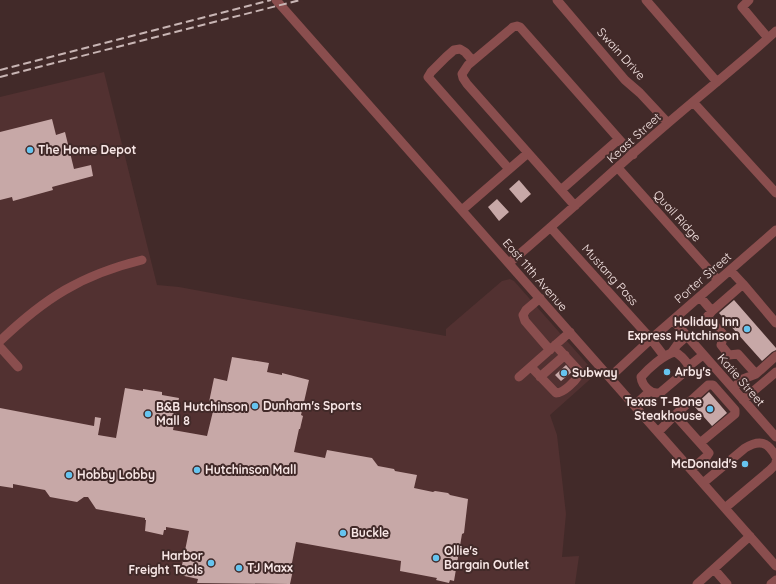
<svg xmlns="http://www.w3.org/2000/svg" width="776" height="584" font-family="Quicksand,sans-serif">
<rect width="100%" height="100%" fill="#422a29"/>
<path fill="#523131" d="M104,72L157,285L179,287L446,336V329L502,281L510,279L514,281L596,374L550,415L557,435L566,514L562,557L579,556L575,584H0V97Z"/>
<path fill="#c7a8a7" d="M52,119L56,135L65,132L74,169L91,165L93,176L52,187L53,190L13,201L12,197L0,200V132Z
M519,180L531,194L521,203L509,189Z
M497,199L509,212L499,221L488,207Z
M734,300L776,348V350L772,352L762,361L719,313Z
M232,357L269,363L267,372L282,375V373L309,380L301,415L303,416L300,429H299L294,452L325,458L327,450L372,458L378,466L394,469L395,471L417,475L414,488L433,492L435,491L448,493L450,495L468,499L464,533L462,534L454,581L450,580L449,583L436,580L437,578L400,571L401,561L296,542L291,568L293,570L290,584L197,583L198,579L180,575L189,531L166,527V530H164L163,535L145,531L146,520H145V518L96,509L88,497H84L77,502L50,497L45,490L13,484V488L0,486V408L94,426L95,417L101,418L98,435L116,438L125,388L143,391V389L162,392V395L179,398L173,430L207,436L215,403L209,402L214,378L227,381Z
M566,365L572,372L561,381L555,375Z
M709,392L727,413L712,426L694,406Z"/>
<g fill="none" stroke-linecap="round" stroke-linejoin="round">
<path stroke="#8a4e4e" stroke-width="9" d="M276,0L776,566
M557,0L625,80L640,93L668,123
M646,0L717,82
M749,0L742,7L768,38
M473,61L465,52L460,49L454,50L446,57L431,72L428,77L509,169
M694,103L776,193
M618,168L718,280
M561,190L619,139
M575,206L467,84L463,78L462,74L468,65L513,27L517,26L520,27L633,155
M462,210L528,153
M551,228L651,339L664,356
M509,263C563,218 614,169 668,123C704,92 741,63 776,31
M743,284L776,323
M700,297L712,311L743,284L730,270
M540,298L526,310L523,315L525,321L550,350
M712,311L707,317L724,335L721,345L729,355L738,354L756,374
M673,320L776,437
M0,341C45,298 81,275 142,260
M0,347L18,367
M672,352L677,345L687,336
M675,352C681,355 685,360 689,366L687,370L661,392C652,396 642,386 641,377C648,369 664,354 675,352Z
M689,366L703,355
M531,367L556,393C564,393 575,381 579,375V371L555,345
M519,377L570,332
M540,377L565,355
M610,377L651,339L776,230
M733,388L743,379L756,374L776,356
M743,400L776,372
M635,405L650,391
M675,415L708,385H713L735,410V414L700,443
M658,432L675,415L709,453L707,456L691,470
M703,483L745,448C760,439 768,442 776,457
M725,508L770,470L776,464V462
M714,569L727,584
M697,584L750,536
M771,584L776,580"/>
<path stroke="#c8b5b4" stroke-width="2" stroke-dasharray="8 4" stroke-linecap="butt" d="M0,70L271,0
M0,77L300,0"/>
</g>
<g fill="#66c4ef" stroke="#422a29" stroke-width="1.5">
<circle cx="30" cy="150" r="4"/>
<circle cx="747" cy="329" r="4"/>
<circle cx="667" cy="372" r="4"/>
<circle cx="564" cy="373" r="4"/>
<circle cx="255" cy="406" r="4"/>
<circle cx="710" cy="409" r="4"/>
<circle cx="148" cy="414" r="4"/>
<circle cx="745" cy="464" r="4"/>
<circle cx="197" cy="470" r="4"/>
<circle cx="69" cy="475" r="4"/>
<circle cx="343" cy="533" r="4"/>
<circle cx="436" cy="558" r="4"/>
<circle cx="211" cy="563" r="4"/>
<circle cx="239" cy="568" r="4"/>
</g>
<g text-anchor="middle" stroke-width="4" stroke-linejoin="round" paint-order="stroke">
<g font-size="12" fill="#f8e7e6" stroke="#422a29">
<text transform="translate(621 54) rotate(48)" y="4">Swain Drive</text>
<text transform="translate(634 138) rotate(-42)" y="4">Keast Street</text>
<text transform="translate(677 216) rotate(48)" y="4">Quail Ridge</text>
<text transform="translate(535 275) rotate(49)" y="4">East 11th Avenue</text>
<text transform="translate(610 275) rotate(48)" y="4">Mustang Pass</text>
<text transform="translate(703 278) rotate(-41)" y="4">Porter Street</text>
<text transform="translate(741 380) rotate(49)" y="4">Katie Street</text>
</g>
<g font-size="12" font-weight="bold" fill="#f8e7e6" stroke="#422a29" text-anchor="start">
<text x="38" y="154">The Home Depot</text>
<text x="739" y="326" text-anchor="end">Holiday Inn<tspan x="739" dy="14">Express Hutchinson</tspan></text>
<text x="675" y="376">Arby's</text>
<text x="572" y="377">Subway</text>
<text x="702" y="406" text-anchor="end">Texas T-Bone<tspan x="702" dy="14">Steakhouse</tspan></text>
<text x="263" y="410">Dunham's Sports</text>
<text x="156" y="411">B&amp;B Hutchinson<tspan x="156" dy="14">Mall 8</tspan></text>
<text x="737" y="468" text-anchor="end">McDonald's</text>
<text x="205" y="474">Hutchinson Mall</text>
<text x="77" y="479">Hobby Lobby</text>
<text x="351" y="537">Buckle</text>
<text x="444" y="555">Ollie's<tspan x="444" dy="14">Bargain Outlet</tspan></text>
<text x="203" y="560" text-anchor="end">Harbor<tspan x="203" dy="14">Freight Tools</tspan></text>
<text x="247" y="572">TJ Maxx</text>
</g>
</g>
</svg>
